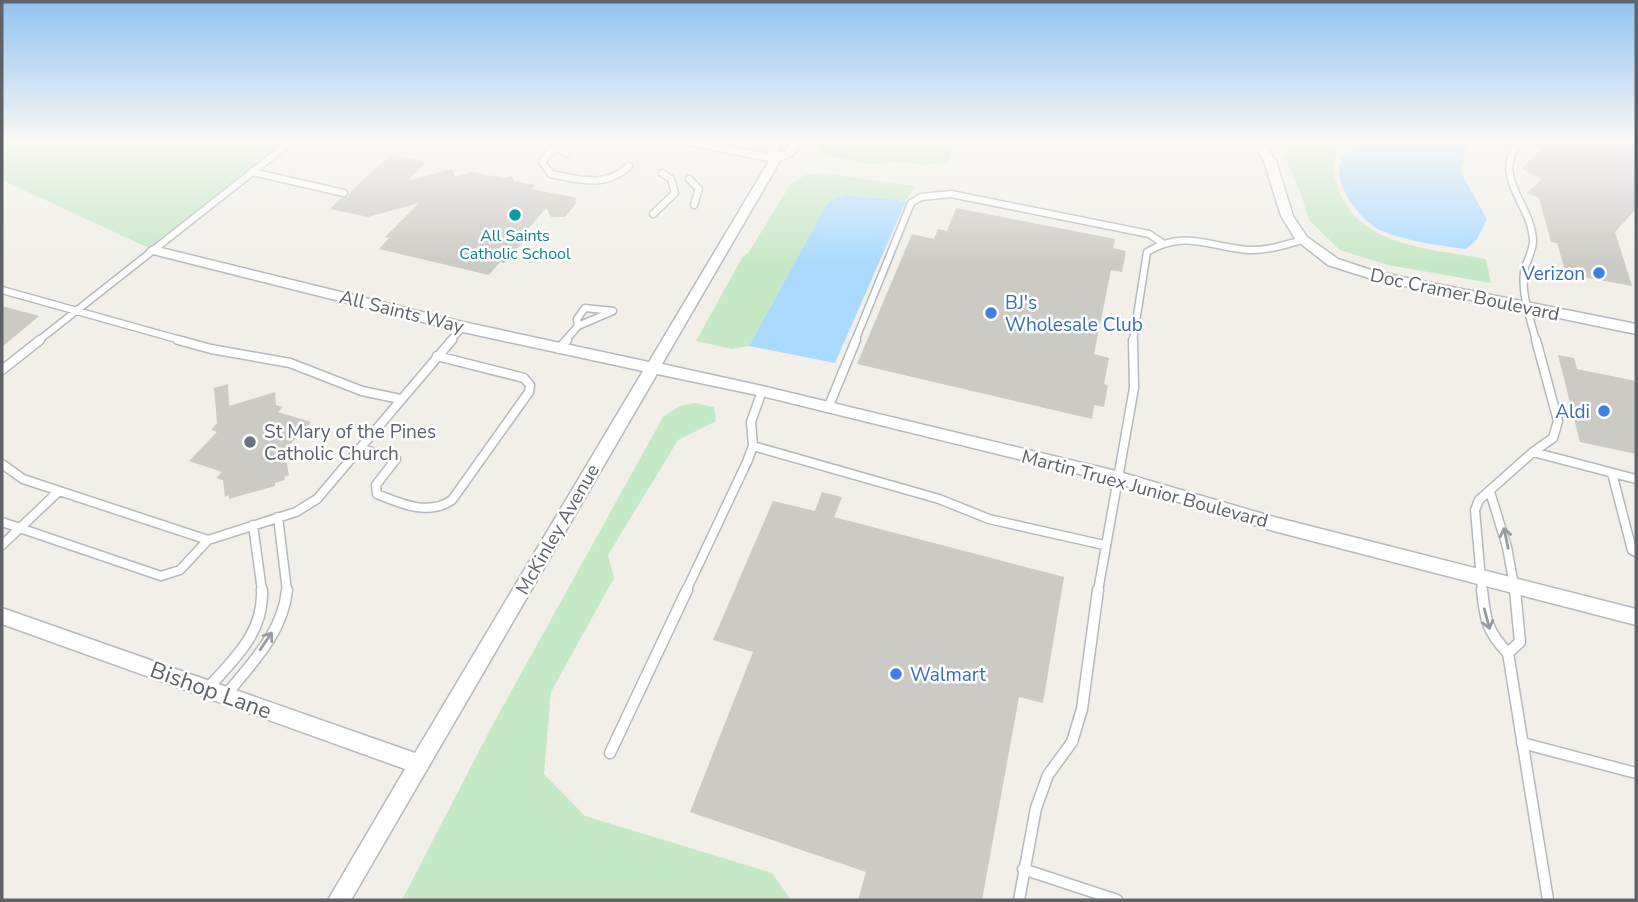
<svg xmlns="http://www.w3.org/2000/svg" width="1638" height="902" font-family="'Nunito Sans',sans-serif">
<rect width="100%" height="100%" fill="#f1efe8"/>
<path fill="#c5e8c5" d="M2,140H293L153,250L2,180Z
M818,140H957L948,162L928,165L894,161L873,165L821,154Z
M1296,140H1347C1333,151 1331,167 1336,183C1355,248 1430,248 1486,259L1491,283L1388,265L1340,250L1309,220L1300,191L1285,158Z
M822,173L915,186L906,201L846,195L828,202L749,346L732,349L696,341L742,258L749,252L790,185L805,175Z
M695,403L714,407L716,421L678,440L608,555L614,578L551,692L544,774L585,816L772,873L791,900H402L491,728L663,417L680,406Z"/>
<path fill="#aadaff" d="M1364,140H1470L1467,143L1460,171L1487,219L1477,239L1466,249C1442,246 1405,241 1382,231C1361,222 1328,181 1343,157C1348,151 1358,145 1364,140Z
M846,195L906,201L835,363L749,346L828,202Z"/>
<path fill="#cccac5" d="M1526,140H1636V209L1615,232L1632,286L1566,274L1557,243L1551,242L1539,198L1527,193L1542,179L1521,169L1542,149L1525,142Z
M390,155L426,162L407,181L452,169L455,177L472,172L503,178L512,176L514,181L535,185L532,189L577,198L575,201L577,202L565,217H551L546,208L517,242L522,243L504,263L500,262L489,275L379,249L389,238L385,237L419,203L368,217L330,209L341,198L348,197L350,192Z
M956,208L1115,239L1113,248L1126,251L1122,272L1111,270L1094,354L1109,358L1104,384L1108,385L1104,407L1094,405L1092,419L857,364L912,234L934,239L938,229L947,231Z
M2,306L39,316L2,347Z
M1558,355L1574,358L1577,369L1636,381V454L1580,442Z
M228,384L229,406L275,392L276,405L283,407L278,412L311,422L284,451L291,454L286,460L289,475L284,477L285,480L275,483V486L229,499V495L225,497L223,480L216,478L222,472L189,461L217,432L211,430L217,423L214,388Z
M822,492L842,497L834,517L1064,577L1043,703L1019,697L982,900H858L866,872L690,812L753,652L713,640L773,501L815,511Z"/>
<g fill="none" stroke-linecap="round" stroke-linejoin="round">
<defs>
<path id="service-far2" d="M1520,140C1490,178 1532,203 1533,241C1533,252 1526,261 1524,272C1521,294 1531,321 1536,341
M559,142L558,148L566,153
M558,143L542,162L551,174C580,180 606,188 629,166
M252,172L344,193
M689,179L699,189L694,205
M653,214L675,193L671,179L662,173
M2,290L184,341
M585,308L613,311L578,326L577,319Z
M38,341L293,140
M450,341L463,327
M565,341L578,326
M855,341L911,203L921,197L951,194L1149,234L1161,242
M1133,341L1147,252C1185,229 1209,247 1248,250C1266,251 1285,245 1302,240"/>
<path id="service-far1" d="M178,340L211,349L290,363L362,391L400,399
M559,349L567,340
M2,370L40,340
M828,408L856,340
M753,446L939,499L989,519L1104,545
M362,449L396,459L376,485L377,494C401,504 429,516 452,500L529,392L530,385L524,378L437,356
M1533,452L1636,479
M2,464L23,479L208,540L296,512L317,499L452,340
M1612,473L1632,550L1636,552
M1490,492L1507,547L1515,591
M278,517L287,591
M2,522L161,576L180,570L208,540
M253,525L262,591
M2,545L59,491
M686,591L747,462L753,446L751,422L762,391
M1098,591L1134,388L1133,340
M1482,591L1475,510L1479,500L1533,452L1553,438L1558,421L1536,340"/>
<path id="service" d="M1482,590C1485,619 1487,632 1508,653L1548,900
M1508,653L1520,642L1515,590
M207,689C234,659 264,633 262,590
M225,696C251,664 283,633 287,590
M1522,743L1636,773
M610,753L687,590
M1023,869L1117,900
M1019,900L1036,808L1048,775L1072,742L1082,709L1098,590"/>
<path id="minor" d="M671,140H694L769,154L767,149L773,140H785L779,149L780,153L785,151L792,140H804L793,155L780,161L662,364L762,386L1116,471L1274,517L1636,609V625L1274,531L1116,483L762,396L657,374L351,900H328L405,769L2,624V608L415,753L643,371L463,332L153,254L147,250L153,246L463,322L649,362L769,161L677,143Z
M1250,140H1262L1276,161L1293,216L1307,237L1338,259L1377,272L1636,324V334L1375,280L1328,265L1296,240L1281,216L1264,161Z"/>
</defs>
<use href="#service-far2" stroke="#b5b8bc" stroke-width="9"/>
<use href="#service-far1" stroke="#b5b8bc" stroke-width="11"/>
<use href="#service" stroke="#b5b8bc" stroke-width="13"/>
<use href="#minor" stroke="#b5b8bc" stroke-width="3"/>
<use href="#service-far2" stroke="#fff" stroke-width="6"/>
<use href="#service-far1" stroke="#fff" stroke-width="8"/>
<use href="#service" stroke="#fff" stroke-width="10"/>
<use href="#minor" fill="#fff" fill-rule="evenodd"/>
</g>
<defs><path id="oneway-shaft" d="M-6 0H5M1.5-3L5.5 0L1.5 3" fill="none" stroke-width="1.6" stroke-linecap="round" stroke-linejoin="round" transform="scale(1.75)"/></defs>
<g stroke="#979a9d">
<use href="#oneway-shaft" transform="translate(1506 538) rotate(-102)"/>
<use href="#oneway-shaft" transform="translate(1487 619) rotate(75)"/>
<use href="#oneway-shaft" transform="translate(266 641) rotate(-56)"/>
</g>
<linearGradient id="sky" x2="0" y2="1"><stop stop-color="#8fc3f1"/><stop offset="0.53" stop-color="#f9f8f5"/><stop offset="1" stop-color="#f9f8f5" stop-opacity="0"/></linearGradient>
<rect width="1638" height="266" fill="url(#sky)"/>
<circle fill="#0f9aa8" stroke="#fff" stroke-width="2.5" cx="515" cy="215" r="7"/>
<g fill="#3f7fe0" stroke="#fff" stroke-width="2.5">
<circle cx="1599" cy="273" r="7"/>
<circle cx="991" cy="313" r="7"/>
<circle cx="1604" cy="411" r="7"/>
<circle cx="896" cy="674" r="7"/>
</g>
<circle fill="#6b7280" stroke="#fff" stroke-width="2.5" cx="250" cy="442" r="7"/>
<g text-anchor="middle" stroke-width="5" stroke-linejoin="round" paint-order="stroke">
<g font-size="16" fill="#0d838f" stroke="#fff">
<text x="515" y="241">All Saints<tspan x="515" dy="18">Catholic School</tspan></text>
</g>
<g font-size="19" fill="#366cbe" stroke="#fff" text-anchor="end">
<text x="1585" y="280">Verizon</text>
<text x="1005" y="309" text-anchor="start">BJ's<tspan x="1005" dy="22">Wholesale Club</tspan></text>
<text x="1590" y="418">Aldi</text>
<text x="910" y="681" text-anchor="start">Walmart</text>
</g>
<g font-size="19" fill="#5f6368" stroke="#fff">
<text transform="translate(1465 294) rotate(12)" y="7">Doc Cramer Boulevard</text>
<text transform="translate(402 311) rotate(14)" y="7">All Saints Way</text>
<text transform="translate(1145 488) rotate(15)" y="7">Martin Truex Junior Boulevard</text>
<text transform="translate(557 529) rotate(-60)" y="7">McKinley Avenue</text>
</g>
<g font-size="19" fill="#5b616d" stroke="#fff" text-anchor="start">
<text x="264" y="438">St Mary of the Pines<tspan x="264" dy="22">Catholic Church</tspan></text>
</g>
<g font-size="23" fill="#5f6368" stroke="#fff">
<text transform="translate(211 690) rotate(20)" y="8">Bishop Lane</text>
</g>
</g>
<rect width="1638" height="902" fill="none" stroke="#5f6368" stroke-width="7"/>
</svg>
